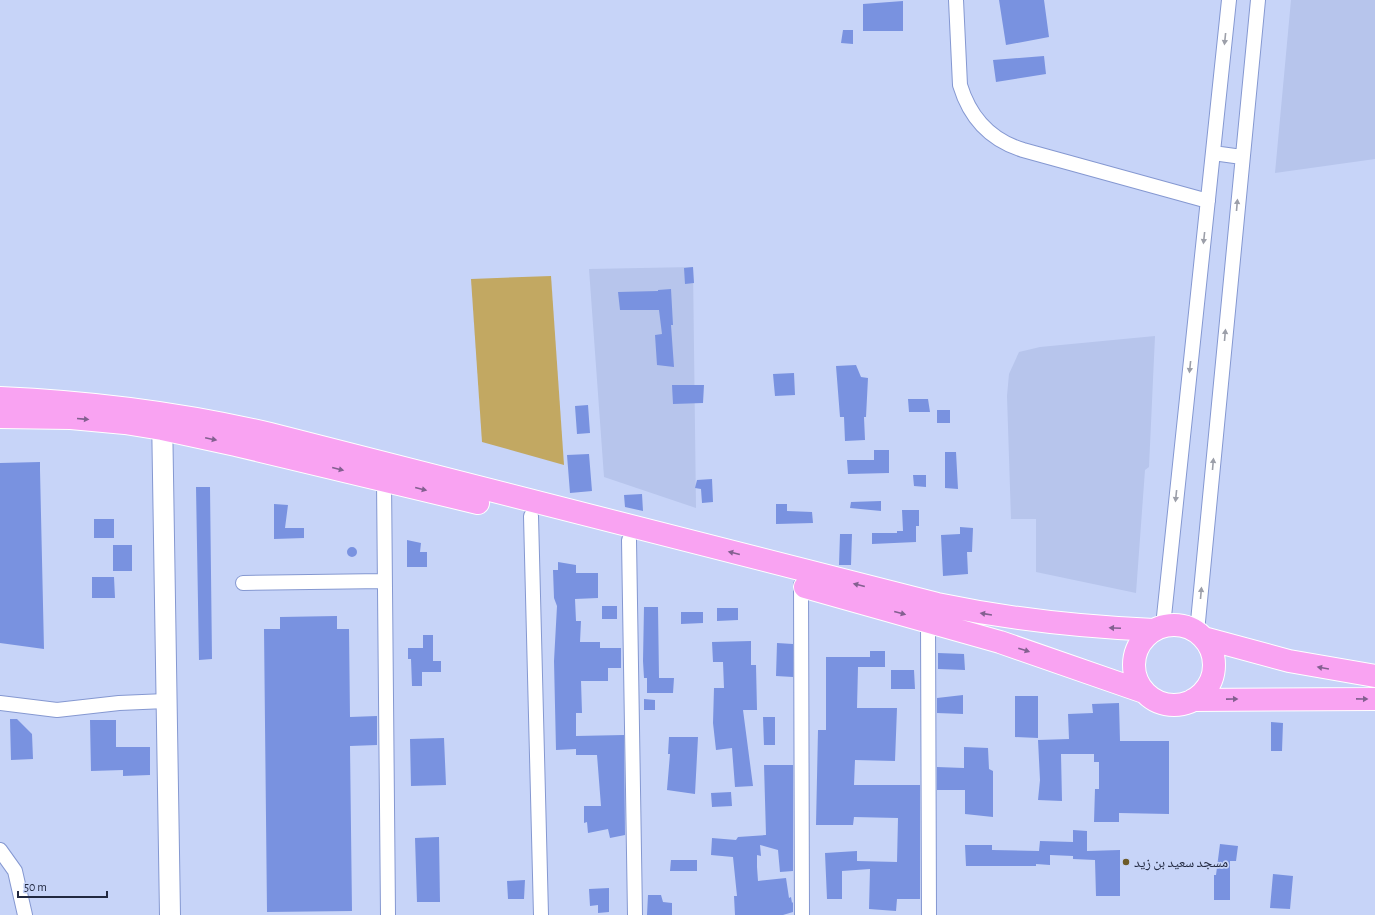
<svg xmlns="http://www.w3.org/2000/svg" width="1375" height="915" font-family="'Alegreya Sans','Noto Naskh Arabic',sans-serif">
<rect width="100%" height="100%" fill="#c7d4f8"/>
<path fill="#b7c5ec" d="M1291,0H1375V159L1275,173Z
M693,267L696,508L604,477L589,269Z
M1155,336L1149,467L1145,470L1136,593L1036,572V519H1011L1007,396L1009,374L1019,352L1040,347Z"/>
<path fill="#c2a862" d="M551,276L564,465L482,442L471,279Z"/>
<path fill="#7992e0" d="M999,0H1044L1049,37L1006,45Z
M903,1V31H863V4Z
M843,30H853V44L841,43Z
M1044,56L1046,74L996,82L993,60Z
M693,267L694,283L685,284L684,268Z
M671,289L673,325H671L674,367L657,365L655,335L662,334L659,310H620L618,292L658,291V290Z
M856,365L861,377L868,378L866,417H864L865,440L845,441L844,417H840L836,366Z
M794,373L795,395L775,396L773,374Z
M672,385H704L703,403L673,404Z
M908,399H928L930,412H909Z
M588,405L590,433L577,434L575,406Z
M937,410H950V423H937Z
M874,450H889V473L848,474L847,460H874Z
M945,452H956L958,489L945,488Z
M589,454L592,491L570,493L567,455Z
M40,462V470L44,649L0,643V463Z
M913,475H926V487L914,486Z
M712,479L713,502L702,503L701,489L695,488L697,480Z
M196,487H210L212,659L199,660Z
M642,494L643,511L625,507L624,495Z
M881,501V511L850,508L851,502Z
M274,504L288,505L285,528H304V538L274,539Z
M776,504H787V511L812,512L813,523L776,524Z
M902,510H919V526H916V542L872,544V533H897V531H903Z
M94,519H114V538H94Z
M960,527L973,528L972,552H967L968,574L943,576L941,535L960,534Z
M840,534H852L851,565H839Z
M407,540L421,543L420,552H427V567H407Z
M113,545H132V571H113Z
M347 552a5 5 0 1 1 10 0a5 5 0 1 1-10 0Z
M558,562L576,565V573H598V598L575,599L576,621H581L580,642H600V648H621V668H608V681H581L582,713H576V736L624,735L625,835L610,838L608,829L588,833L587,822L584,823V806H601L597,755H576V749L556,750L554,661L557,606L554,598L553,570H558Z
M92,577H114L115,598H92Z
M602,606H617V619H602Z
M644,607H658L659,678H674L673,693H647V678H644L643,661Z
M717,608H738V620L717,621Z
M681,612H703V623L681,624Z
M337,616V629H349L350,717L377,716V745L350,746L352,911L267,912L264,629H280V617Z
M423,635H433V661H441V672H422V686H412L411,659H408V648H423Z
M751,641V665H756L757,710H743L753,786L735,787L732,748L716,750L713,723L714,688H724L723,662H713L712,642Z
M777,643L793,644V677L776,676Z
M870,651H885V667H858L857,708H897L895,761L855,760L854,785H920V899H897L896,911L869,909L870,869L842,871V899H827L825,853L857,851V861L897,862L898,818L854,817L853,825H816L818,730H826V657H870Z
M938,653L964,654L965,670L938,669Z
M891,670H914L915,689H891Z
M963,695V714L937,713V698Z
M1015,696H1038V738L1015,737Z
M644,699L655,700V710H644Z
M1119,703L1120,741H1169V814L1119,813V822H1094L1095,789H1099V762H1094V754H1061L1062,801L1038,800L1040,780L1038,740L1069,739L1068,714L1093,713L1092,704Z
M763,717H775V745H764Z
M10,719H17L32,734L33,759L11,760Z
M90,720H116V747H150V775L123,776V770L91,771Z
M1271,722L1283,723L1282,751H1271Z
M669,737H698L695,794L667,790L670,754H668Z
M444,738L446,785L411,786L410,739Z
M964,747L988,748L989,769L993,771V817L965,814V790H937V767L964,768Z
M764,765H793V871L780,872L778,850L760,845L761,856L757,855V867L758,881L786,878L789,898L791,897L792,903L793,902V912L783,915H735L734,896H737L733,857L711,855L712,838L736,840L738,837L766,835Z
M731,792L732,806L712,807L711,793Z
M1073,830L1087,831V851L1120,850V896H1096L1095,860L1073,859V856L1050,855V865L1036,864V866H966L965,845H992V850L1039,851L1040,841L1073,842Z
M439,837L440,902H417L415,838Z
M1220,844L1238,846L1236,861H1230V900H1214V875H1216Z
M671,860H697V871H670Z
M1273,874L1293,876L1290,909L1270,908Z
M525,880L524,899H508L507,881Z
M609,888V912L598,913V905L590,906L589,889Z
M648,895H661L663,902L672,903V915H647Z"/>
<g fill="none" stroke-linecap="round" stroke-linejoin="round">
<defs>
<path id="street" d="M956,0L960,85C970,118 990,140 1023,150L1208,201
M1213,153L1242,157
M384,480L388,915
M531,516L541,915
M629,540L635,915
M243,583L384,581
M801,585L802,915
M928,620L929,915
M1163,626L1229,0
M1197,632L1258,0
M0,703L57,710L119,703L166,701
M0,850L15,871L25,915"/>
<path id="secondary" d="M162,413L170,915"/>
<path id="highway" d="M0,398C91,402 180,413 270,434L937,604C1009,619 1081,627 1154,630
M0,417L71,418L125,423L162,429L236,445L478,503
M805,587L1000,642L1144,692
M1134 665a40 40 0 1 1 80 0a40 40 0 1 1-80 0Z
M1204,638L1289,661L1375,676
M1193,700L1375,699"/>
</defs>
<use href="#street" stroke="#8598d1" stroke-width="16"/>
<use href="#secondary" stroke="#8598d1" stroke-width="22"/>
<use href="#highway" stroke="#fff" stroke-width="24"/>
<use href="#street" stroke="#fff" stroke-width="14"/>
<use href="#secondary" stroke="#fff" stroke-width="20"/>
<use href="#highway" stroke="#f9a3f2" stroke-width="22"/>
</g>
<defs><path id="oneway-solid" d="M-6-.8H1V-3.2L6.5 0L1 3.2V.8H-6Z"/></defs>
<g fill="#9c9fa9">
<use href="#oneway-solid" transform="translate(1225 39) rotate(96)"/>
<use href="#oneway-solid" transform="translate(1237 205) rotate(-85)"/>
<use href="#oneway-solid" transform="translate(1204 238) rotate(96)"/>
<use href="#oneway-solid" transform="translate(1225 335) rotate(-85)"/>
<use href="#oneway-solid" transform="translate(1190 367) rotate(96)"/>
<use href="#oneway-solid" transform="translate(1213 464) rotate(-85)"/>
<use href="#oneway-solid" transform="translate(1176 496) rotate(96)"/>
<use href="#oneway-solid" transform="translate(1201 593) rotate(-85)"/>
</g>
<g fill="#836090">
<use href="#oneway-solid" transform="translate(83 419) rotate(5)"/>
<use href="#oneway-solid" transform="translate(211 439) rotate(12)"/>
<use href="#oneway-solid" transform="translate(338 469) rotate(14)"/>
<use href="#oneway-solid" transform="translate(421 489) rotate(14)"/>
<use href="#oneway-solid" transform="translate(734 553) rotate(-166)"/>
<use href="#oneway-solid" transform="translate(859 585) rotate(-166)"/>
<use href="#oneway-solid" transform="translate(900 613) rotate(15)"/>
<use href="#oneway-solid" transform="translate(986 614) rotate(-171)"/>
<use href="#oneway-solid" transform="translate(1115 628) rotate(-178)"/>
<use href="#oneway-solid" transform="translate(1024 650) rotate(18)"/>
<use href="#oneway-solid" transform="translate(1323 668) rotate(-170)"/>
<use href="#oneway-solid" transform="translate(1232 699) rotate(-1)"/>
<use href="#oneway-solid" transform="translate(1362 699) rotate(1)"/>
</g>
<circle fill="#6d5b29" stroke="#c7d4f8" stroke-width="1.5" cx="1126" cy="862" r="4"/>
<g text-anchor="middle" stroke-width="3.5" stroke-linejoin="round" paint-order="stroke">
<g font-size="14" fill="#222940" stroke="#c7d4f8" text-anchor="start">
<text x="1134" y="867">مسجد سعيد بن زيد</text>
</g>
</g>
<path d="M18 891v6h89v-6" fill="none" stroke="#222940" stroke-width="2"/>
<text x="24" y="891" font-size="12" fill="#222940" stroke="#c7d4f8" stroke-width="3" paint-order="stroke">50 m</text>
</svg>
